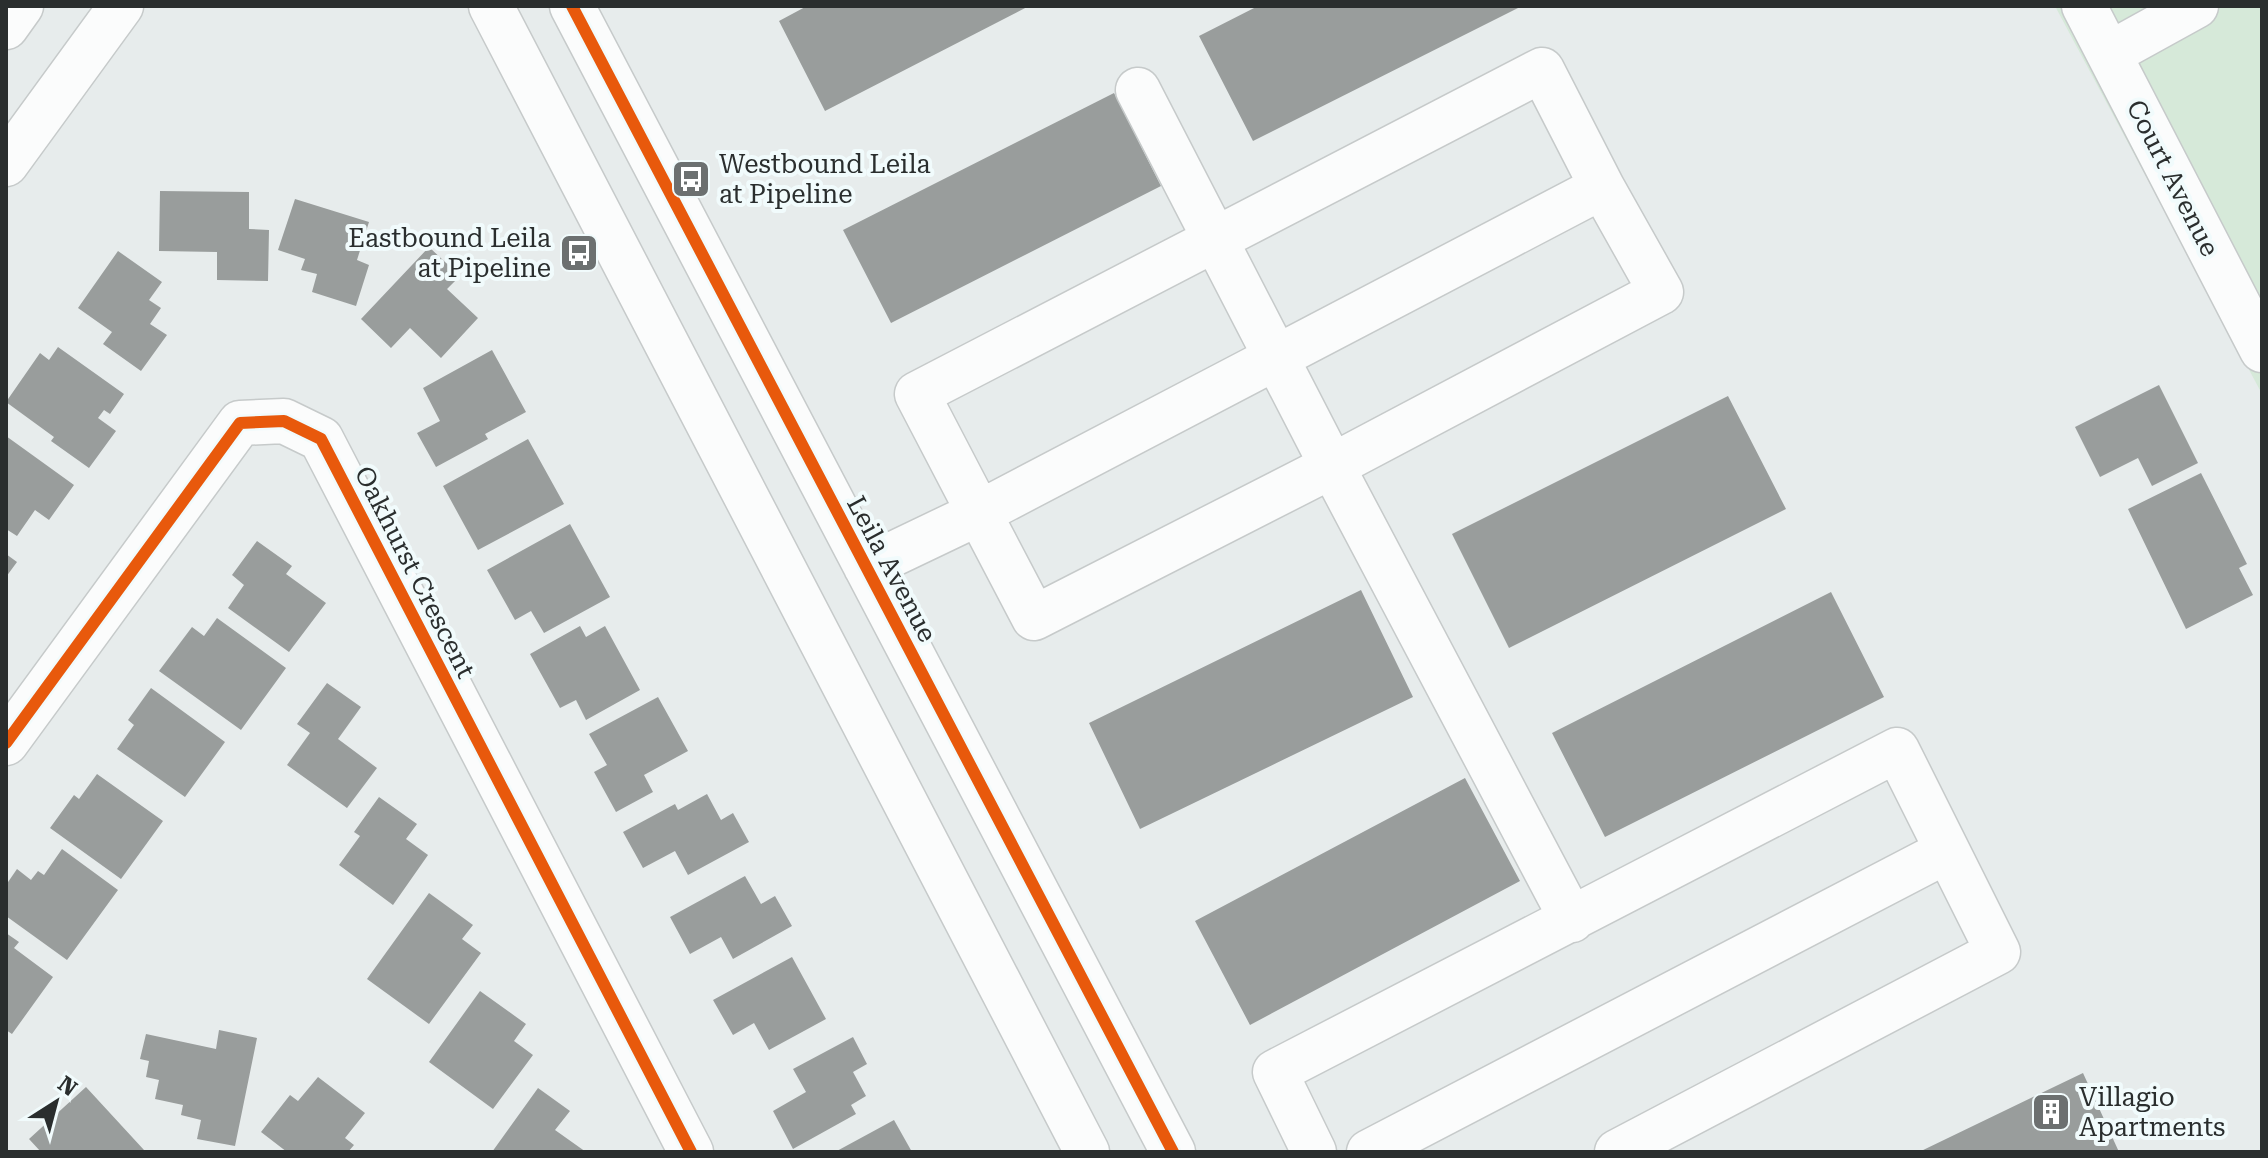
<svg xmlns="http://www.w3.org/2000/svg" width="2268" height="1158" font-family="'Roboto Serif',serif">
<rect width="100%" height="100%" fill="#e7ecec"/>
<path fill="#d6e9d9" d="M2055,6H2262V394Z"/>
<path fill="#999d9c" d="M807,6H1029L825,111L779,21Z
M1258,6H1522L1253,141L1199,36Z
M1114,93L1161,186L891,323L843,230Z
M160,191L249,192V229L269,230L268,281L217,280V252L159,251Z
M295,199L369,222L357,260L369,265L356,306L312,292L317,274L301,270L305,259L278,250Z
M429,247L460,276L447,289L478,318L441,358L410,328L391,348L361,319Z
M118,251L162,282L149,300L161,308L150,324L167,335L141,371L103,344L112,332L78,308Z
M58,347L124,394L110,414L104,410L98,418L116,431L89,468L51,441L54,437L6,402L40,353L49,360Z
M492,350L526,412L485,434L488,439L436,467L417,433L440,421L423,388Z
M2159,385L2198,463L2152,486L2138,458L2100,477L2075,427Z
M1728,396L1786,509L1509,648L1452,534Z
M6,436L74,485L49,520L35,510L17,536L6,529Z
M528,439L564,504L478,550L443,486Z
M2201,473L2247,564L2239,568L2253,595L2186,629L2128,509Z
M570,524L610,597L544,633L531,611L515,620L487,570Z
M257,541L292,566L286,574L326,603L289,652L228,608L244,585L232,575Z
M6,554L17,562L6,577Z
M1361,590L1413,697L1140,829L1089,723Z
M1831,592L1884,697L1605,837L1552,733Z
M217,618L286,668L241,730L159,671L192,627L204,636Z
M580,626L586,637L605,626L640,690L586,720L576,700L560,708L530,654Z
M327,683L361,707L338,739L377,768L347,808L287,765L310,733L297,724Z
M151,688L225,742L185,797L117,749L134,725L128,720Z
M658,697L688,751L644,775L653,792L616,812L594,772L607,765L589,734Z
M97,774L163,821L121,879L50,828L74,795L79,799Z
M1465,778L1520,881L1250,1025L1195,921Z
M707,794L721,820L733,813L749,842L688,875L675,851L643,868L623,832L675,804L678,810Z
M379,797L417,824L406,839L428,855L393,905L339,865L360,836L354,832Z
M62,849L118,890L67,960L6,916V885L17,869L31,880L38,871L44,875Z
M745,876L761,904L775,896L792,926L733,959L721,937L690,954L670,917Z
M429,893L473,925L462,939L481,953L429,1024L367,979Z
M6,933L19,942L14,948L53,977L12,1034L6,1030Z
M792,957L826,1019L769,1050L754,1023L733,1035L713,1000Z
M480,991L526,1024L514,1041L533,1055L493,1109L429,1062Z
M219,1030L257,1038L235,1146L197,1139L201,1120L181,1115L183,1105L155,1099L159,1080L146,1077L149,1061L140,1059L146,1034L216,1049Z
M853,1037L867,1064L853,1072L866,1096L851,1105L856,1114L793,1149L773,1111L806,1092L793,1069Z
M2083,1073L2119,1152H1919Z
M318,1077L365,1113L345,1138L354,1145L348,1152H287L261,1132L290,1095L298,1101Z
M86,1087L144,1150L141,1152H41L29,1139Z
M538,1088L570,1111L555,1130L586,1152H492Z
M894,1120L912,1152H835Z"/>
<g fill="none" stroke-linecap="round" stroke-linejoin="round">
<defs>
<path id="minor" d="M491,6L1087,1152
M572,6L1173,1152
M2084,6L2262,350
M6,27L21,6
M2109,54L2196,6
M1138,90L1332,466L1572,920
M6,164L121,6
M866,567L979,513L917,394L1542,70L1602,187L1661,292L1332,466L1034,618L979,513L1602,187
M6,743L240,423L284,421L321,439L691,1152
M1314,1152L1275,1072L1897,750L1998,952L1617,1152
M1369,1152L1947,851"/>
</defs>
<use href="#minor" stroke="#c6caca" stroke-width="47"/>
<use href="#minor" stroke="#fbfcfc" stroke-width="44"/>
<defs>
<path id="cycleway" d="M572,6L1173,1152
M6,743L240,423L284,421L321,439L691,1152"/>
</defs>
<use href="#cycleway" stroke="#f1fbfc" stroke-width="17"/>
<use href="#cycleway" stroke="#e8590c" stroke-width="12"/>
</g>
<defs>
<symbol id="bus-square" viewBox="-11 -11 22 22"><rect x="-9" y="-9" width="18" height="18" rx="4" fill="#6c7070" stroke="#f1fbfc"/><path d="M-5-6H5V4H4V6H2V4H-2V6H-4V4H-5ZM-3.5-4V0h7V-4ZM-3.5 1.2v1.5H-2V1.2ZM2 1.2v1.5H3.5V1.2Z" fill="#fff"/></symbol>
<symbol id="building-square" viewBox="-11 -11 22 22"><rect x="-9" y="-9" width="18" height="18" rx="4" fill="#6c7070" stroke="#f1fbfc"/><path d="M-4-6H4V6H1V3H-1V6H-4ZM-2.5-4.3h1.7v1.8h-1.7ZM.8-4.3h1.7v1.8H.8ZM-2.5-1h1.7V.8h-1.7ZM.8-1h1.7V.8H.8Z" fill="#fff"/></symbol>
</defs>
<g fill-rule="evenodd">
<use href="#bus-square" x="669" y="157" width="44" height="44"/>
<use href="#bus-square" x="557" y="231" width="44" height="44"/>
<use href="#building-square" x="2029" y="1090" width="44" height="44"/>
</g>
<g text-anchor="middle" stroke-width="8" stroke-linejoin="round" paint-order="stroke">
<g font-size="26" fill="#2a2e2e" stroke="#f1fbfc" text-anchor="start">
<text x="719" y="173">Westbound Leila<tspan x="719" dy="30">at Pipeline</tspan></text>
<text x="551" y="247" text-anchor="end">Eastbound Leila<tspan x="551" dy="30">at Pipeline</tspan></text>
<text x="2079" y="1106">Villagio<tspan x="2079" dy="30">Apartments</tspan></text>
</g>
<g font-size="26" fill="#2a2e2e" stroke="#f1fbfc">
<text transform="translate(2173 178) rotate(63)" y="9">Court Avenue</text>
<text transform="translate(892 569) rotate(62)" y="9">Leila Avenue</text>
<text transform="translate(415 572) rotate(63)" y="9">Oakhurst Crescent</text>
</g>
</g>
<rect width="2268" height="1158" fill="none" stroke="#2a2e2e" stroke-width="16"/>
<g transform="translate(56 1102) rotate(36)" stroke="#f1fbfc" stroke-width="6" paint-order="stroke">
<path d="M0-6L14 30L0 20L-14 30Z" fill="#2a2e2e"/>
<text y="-12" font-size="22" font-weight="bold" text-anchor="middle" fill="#2a2e2e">N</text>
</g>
</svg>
